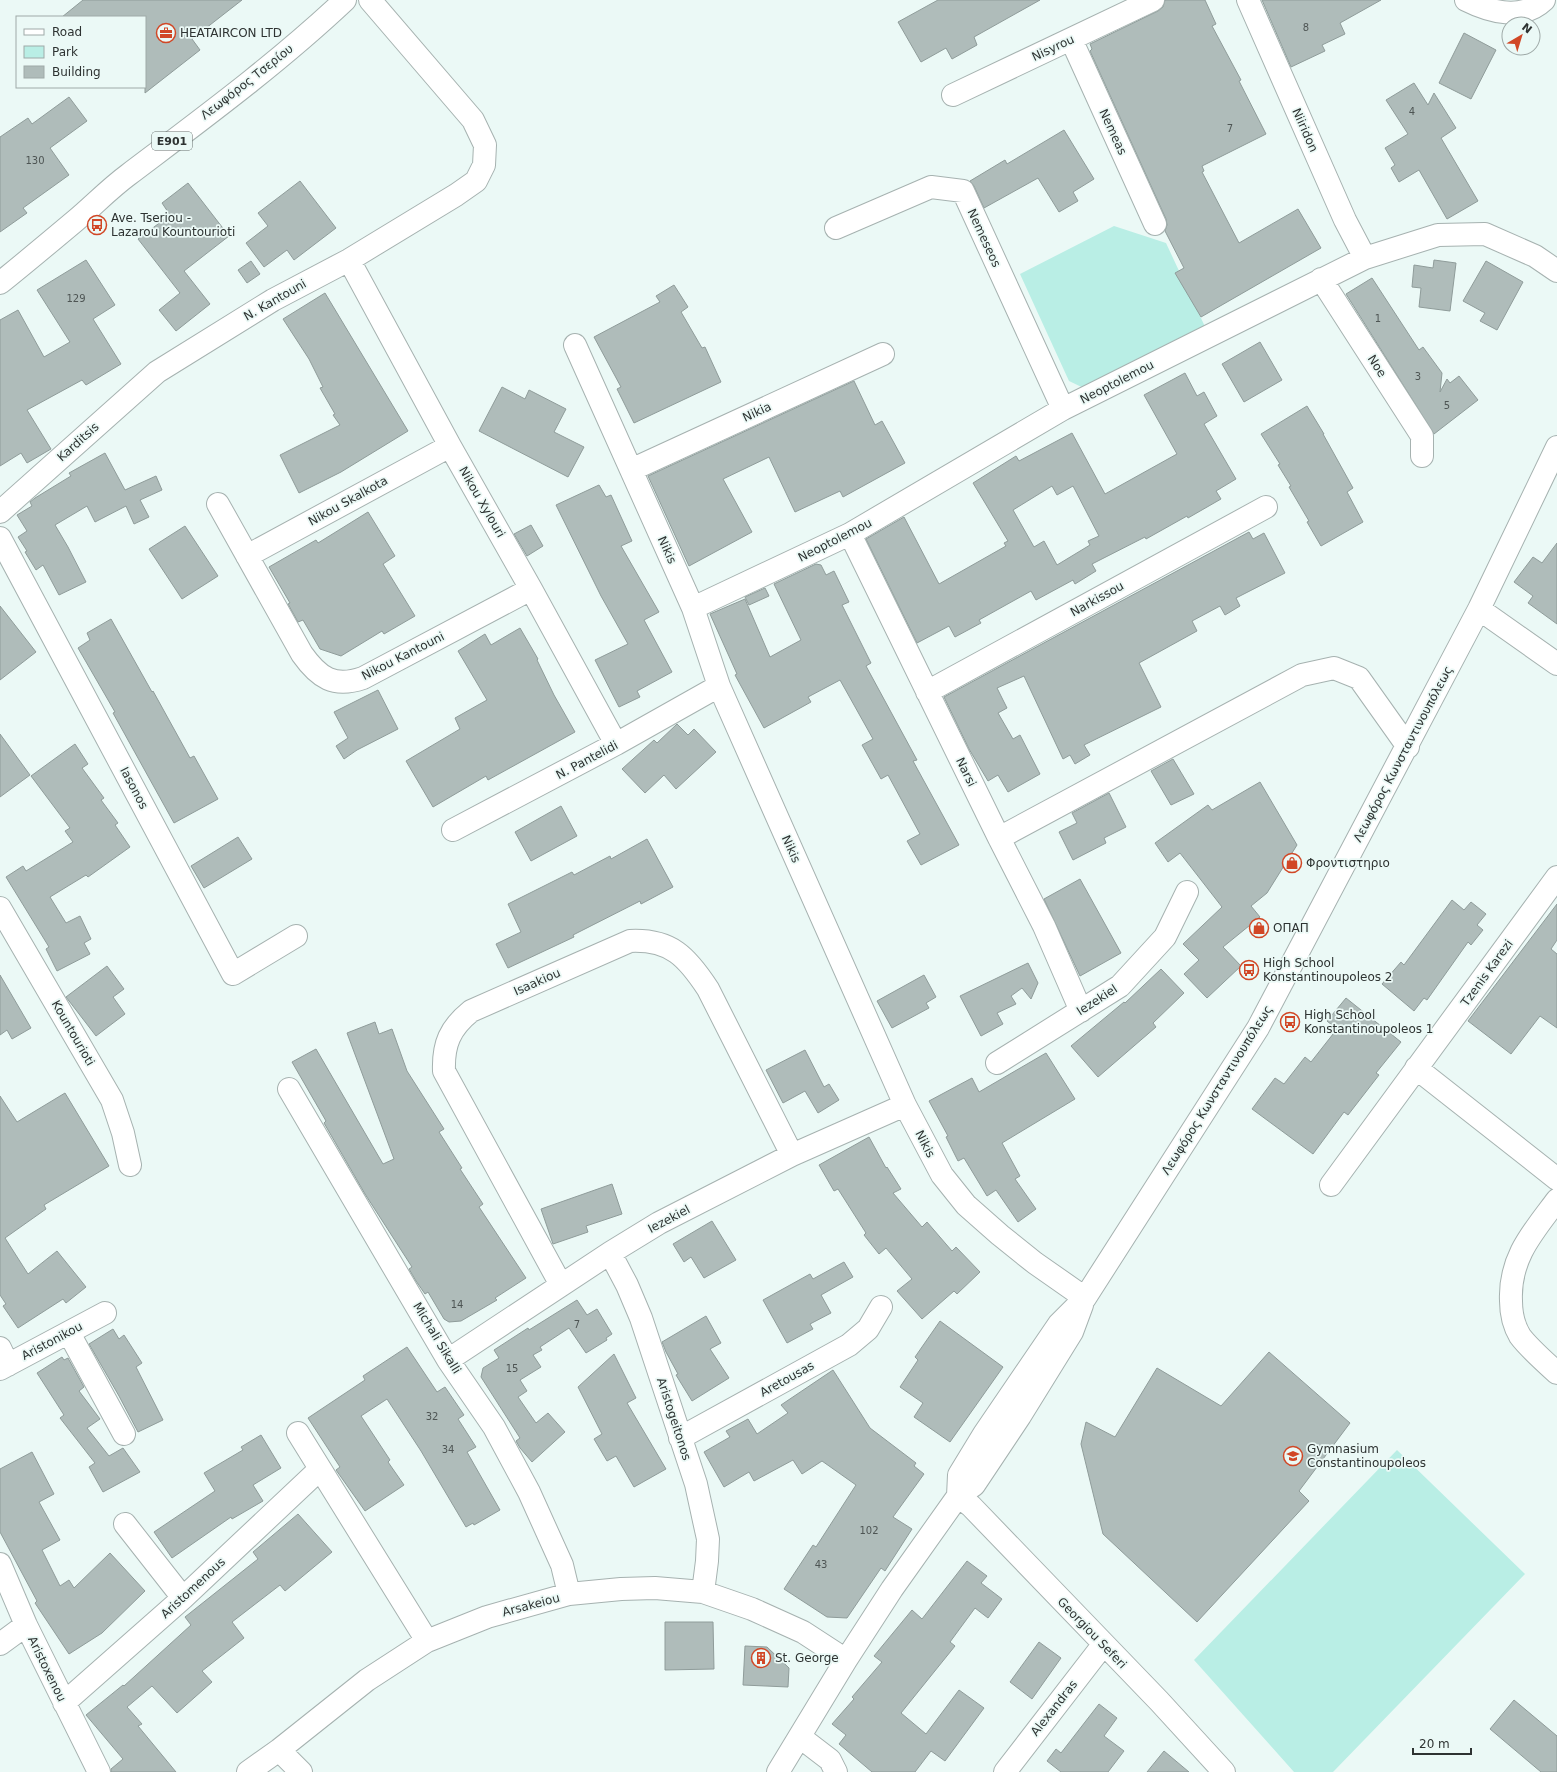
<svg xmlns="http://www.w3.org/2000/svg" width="1557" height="1772" font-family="'DejaVu Sans',sans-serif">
<rect width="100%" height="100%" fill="#ebf9f6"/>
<path fill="#b9eee5" d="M1114,226L1166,243L1207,331L1092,392L1069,381L1020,274Z
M1397,1450L1525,1574L1333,1772H1294L1194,1660Z"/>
<path fill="#afbcba" stroke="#8f9c9a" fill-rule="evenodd" d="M83,0H242L192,39L200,50L145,93V17H62Z
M938,0H1040L974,37L977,45L952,59L946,48L921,62L898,22Z
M1165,0H1205L1216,24L1212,26L1241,80L1239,81L1266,134L1202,166L1204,171L1202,172L1239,243L1298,209L1321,248L1201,317L1175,273L1184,268L1165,231L1167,225L1166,219L1090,51L1092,49L1090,44L1158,11L1163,7Z
M1262,0H1381L1340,23L1345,34L1322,45L1325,51L1291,67Z
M1464,33L1496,50L1471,99L1439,83Z
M1414,83L1428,105L1434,93L1456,128L1441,138L1478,201L1447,219L1419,170L1399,182L1391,168L1395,165L1385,148L1408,134L1386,100Z
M69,97L87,121L50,148L69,175L23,208L27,213L0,232V137L28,118L32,124Z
M1064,130L1094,179L1073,192L1078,201L1059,212L1038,178L984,208L974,186L970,181L1005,160L1007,164Z
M300,181L336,228L294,260L287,250L264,267L246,243L268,226L258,213Z
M188,183L229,236L184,271L210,304L176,331L159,310L180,293L138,239L170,215L162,203Z
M86,260L115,305L93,319L121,364L86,385L82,380L27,410L51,449L27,463L21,453L0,466V320L18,310L44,357L70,342L37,290Z
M1434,260L1456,263L1450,311L1419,307L1421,288L1412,287L1414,265L1433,268Z
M251,261L260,274L247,283L238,270Z
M1486,261L1523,282L1497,330L1480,321L1485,313L1463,301Z
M1372,278L1419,350L1423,347L1442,373L1440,392L1447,379L1450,383L1459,376L1478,400L1434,434L1346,294Z
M674,285L688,307L681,312L702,348L705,347L721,382L634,423L617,389L621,387L594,337L660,302L656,296Z
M325,293L408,431L341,472L299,493L280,455L340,425L333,415L335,414L320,388L323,387L309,359L283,319Z
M1260,342L1282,380L1244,402L1222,364Z
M1185,373L1197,396L1204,392L1217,416L1204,424L1236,479L1216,491L1221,499L1188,518L1187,516L1146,539L1145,537L1092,564L1096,571L1075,584L1073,580L1036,600L1031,591L979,620L981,623L955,637L949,626L917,643L866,539L904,517L939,584L1006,546L1004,543L1008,541L973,483L1016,456L1019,461L1072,433L1105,494L1177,454L1144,395ZM1052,486L1057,495L1073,486L1099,536L1088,541L1090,545L1057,565L1044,541L1034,547L1013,510Z
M854,381L875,425L882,421L905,463L843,497L840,491L795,512L769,457L723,479L752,532L689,566L648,476Z
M502,387L525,399L529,390L566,409L554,432L584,447L568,477L479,431Z
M1307,406L1324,434H1323L1353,488L1347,492L1363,522L1321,546L1307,522L1309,521L1289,487L1291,486L1278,465L1280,464L1261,434Z
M105,453L125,490L156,476L162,490L140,500L149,517L134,524L126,506L95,522L87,506L55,525L68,547L86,582L59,595L43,565L36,570L25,552L27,551L18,537L27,531L17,515L32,506L30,502L35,498L71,476L69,473Z
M599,485L606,497L611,495L632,541L621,546L659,612L644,620L672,672L637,691L640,697L619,707L595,660L628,644L601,596L556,505Z
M368,512L395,556L383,564L415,616L384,634L382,631L341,656L320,649L303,620L298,622L288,604L290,603L269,567L316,540L318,543Z
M531,525L543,546L527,556L514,534Z
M185,526L218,576L182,599L149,549Z
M1249,532L1253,539L1264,533L1285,573L1236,598L1240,606L1225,615L1220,606L1192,621L1197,631L1139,663L1161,707L1084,745L1090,755L1075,764L1070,755L1063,759L1024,676L997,688L1007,708L998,713L1013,739L1020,735L1040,774L1008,792L998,775L988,781L969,749L944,697Z
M1557,543V624L1528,603L1533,596L1514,582L1533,557L1542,563Z
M816,564L821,565L826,575L834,571L849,602L842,605L871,663L866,666L917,760L913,761L959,845L921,865L907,841L920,834L888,775L881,779L862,745L873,739L840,680L808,697L811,702L764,728L735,675L737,674L710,614L745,599L770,657L801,640L774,584Z
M765,588L769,596L749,605L745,597Z
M0,606L36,652L0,680Z
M111,619L152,692L153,691L190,758L194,756L218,799L174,823L113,713L115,712L78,648L90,640L87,633Z
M520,628L538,659L537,660L554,695L575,732L488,780L486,776L433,807L406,761L460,729L455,718L487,700L458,651L485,634L491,645Z
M378,690L398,729L357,750L344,759L336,746L348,738L334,712Z
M677,724L688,735L694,729L716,752L676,789L664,775L645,793L622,769L654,740L657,743Z
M0,734L30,775L0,797Z
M75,744L88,764L82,768L104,798L101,800L118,823L115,825L130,847L88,877L86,875L50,897L66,923L80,916L91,939L84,943L90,954L57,971L46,949L49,947L6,877L23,866L26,871L73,842L65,831L70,828L31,776Z
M1173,759L1194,794L1171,805L1151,771Z
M1260,782L1297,845L1267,893L1251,906L1260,917L1223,947L1241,966L1207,998L1184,974L1199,960L1183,944L1222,907L1180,853L1168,862L1155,843L1208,805L1212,810Z
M1109,793L1126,827L1104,838L1106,843L1073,860L1059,832L1077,823L1072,813Z
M561,806L577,836L531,861L515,832Z
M238,837L252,859L204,888L191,866Z
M647,839L673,887L641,904L640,901L573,935L574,937L508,968L496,944L521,932L508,904L572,872L574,875L610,856L611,859Z
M1080,879L1121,953L1080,976L1044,899Z
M1452,900L1464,910L1471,902L1486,914L1477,925L1483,930L1471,945L1468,942L1427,1000L1424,998L1414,1011L1382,984L1401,962L1404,965Z
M1557,904V940L1551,949L1557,954V1028L1540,1016L1511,1054L1468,1021Z
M1028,963L1038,983L1031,999L1022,988L1011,996L1016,1004L997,1013L1003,1024L981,1036L960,996Z
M107,966L124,989L113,997L125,1014L96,1036L66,997Z
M1161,969L1184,993L1153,1023L1156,1027L1098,1077L1071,1046L1124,1002L1125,1003Z
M0,975L31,1028L12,1039L7,1030L0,1035Z
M924,975L936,997L926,1003L929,1008L892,1028L877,1001Z
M1346,998L1401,1042L1376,1073L1379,1075L1348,1115L1344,1112L1313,1154L1252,1109L1275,1078L1284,1084L1305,1057L1311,1062L1337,1029L1327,1021Z
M375,1022L379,1034L392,1029L407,1071L444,1129L439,1132L462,1168L460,1169L483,1204L479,1207L526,1278L495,1298L497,1300L461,1321L449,1322L444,1319L428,1292L425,1294L416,1281L409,1269L412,1267L365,1194L324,1123L326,1121L292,1062L316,1049L383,1164L394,1159L347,1033Z
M805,1050L824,1087L829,1084L839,1100L818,1113L805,1091L783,1103L766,1070Z
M1046,1053L1075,1099L1002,1143L1020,1176L1015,1179L1036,1209L1018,1222L996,1190L987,1196L964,1158L958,1161L946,1137L948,1136L929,1101L972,1078L979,1092Z
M65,1093L109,1166L44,1205L46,1209L5,1238L28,1274L57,1251L86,1287L66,1303L63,1299L18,1328L3,1306L6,1304L0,1295V1096L17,1122Z
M869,1137L886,1168L887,1167L901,1189L893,1193L922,1227L927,1222L952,1251L956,1247L980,1272L957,1294L954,1291L922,1319L897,1291L912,1279L886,1248L879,1254L864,1235L866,1233L838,1189L834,1191L819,1165Z
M612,1184L622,1214L586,1226L588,1232L553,1244L541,1209Z
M712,1221L736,1260L704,1278L691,1257L684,1262L673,1244Z
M844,1262L853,1277L821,1295L831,1313L810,1324L813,1329L787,1343L763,1300L810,1274L813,1279Z
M577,1300L587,1315L597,1309L612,1334L606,1338L607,1340L586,1353L569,1328L540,1347L542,1350L533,1355L541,1367L520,1380L527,1391L518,1397L536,1423L548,1413L565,1432L532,1462L520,1448L516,1441L520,1438L481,1377L483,1368L499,1358L494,1350L528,1328L529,1330Z
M706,1316L721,1343L710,1349L729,1378L692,1401L676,1375L678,1374L666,1352L662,1342Z
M940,1321L1003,1367L950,1442L914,1417L923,1403L900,1387L918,1360L915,1357Z
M113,1329L119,1339L124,1335L142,1363L136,1367L163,1420L138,1432L119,1396L89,1344Z
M407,1347L437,1392L445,1387L464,1415L458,1419L476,1447L467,1452L500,1510L474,1525L473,1523L466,1527L421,1451L387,1399L361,1416L390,1460L388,1462L404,1485L365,1511L336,1470L340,1467L308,1418L365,1380L363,1376Z
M1269,1352L1350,1423L1299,1491L1309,1501L1197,1622L1103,1534L1081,1444L1086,1422L1115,1437L1157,1368L1221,1406Z
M614,1354L636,1398L627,1403L666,1469L634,1487L616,1456L607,1461L594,1439L602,1434L578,1387Z
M62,1357L64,1360L68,1358L84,1387L79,1391L100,1419L87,1428L109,1456L123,1448L140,1472L103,1492L89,1467L95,1463L60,1418L64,1415L37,1373Z
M833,1370L870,1428L916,1463L914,1466L924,1474L893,1517L912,1529L885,1571L881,1568L847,1618L827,1617L784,1589L813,1545L816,1547L856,1485L822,1461L802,1474L793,1460L754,1481L749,1472L724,1487L704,1452L730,1437L726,1431L748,1419L757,1434L788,1413L781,1405Z
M261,1435L281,1468L253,1485L263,1501L232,1519L231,1517L172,1558L154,1532L215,1491L204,1473L243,1450L241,1447Z
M32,1452L54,1494L39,1502L60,1540L42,1550L60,1586L69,1580L74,1588L110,1553L145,1591L102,1633L69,1654L35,1603L37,1601L0,1532V1469Z
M298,1514L332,1552L285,1591L280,1585L232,1622L244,1638L202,1671L212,1682L177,1713L152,1686L127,1707L142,1724L138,1726L176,1772H111V1769L123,1759L86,1715L123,1685L124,1686L191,1625L185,1617L258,1559L253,1552Z
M967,1561L987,1576L981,1583L1002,1599L988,1618L975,1608L950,1642L955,1646L901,1713L926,1734L959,1690L984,1708L945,1761L931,1751L915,1772H872L839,1744L846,1735L832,1724L854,1699L852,1697L882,1662L874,1656L912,1610L922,1619Z
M665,1622H713L714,1669L665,1670Z
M1039,1642L1061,1658L1032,1699L1010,1682Z
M745,1646L767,1647L789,1668L788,1687L743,1685Z
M1514,1700L1557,1736V1772H1541L1490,1729Z
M1099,1704L1117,1718L1104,1736L1124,1751L1108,1772H1061L1047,1761L1056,1749L1061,1753Z
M1164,1751L1189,1772H1147Z"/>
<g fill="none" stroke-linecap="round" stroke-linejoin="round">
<defs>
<path id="minor" d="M1248,0L1345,220L1365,258
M1466,0C1490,12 1522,21 1544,0
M1071,39L1155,224
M953,95L1153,0
M836,228L931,187L963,191L1063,409
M349,260L450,446L531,589L616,744
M1321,279L1422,436V456
M575,345L693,608L719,686L905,1105L942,1175L966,1205L1000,1235L1035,1263L1085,1298
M631,470L883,354
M218,504L302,654C319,678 334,688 363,678L531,589
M0,512L157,372L273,300L349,260L456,195L476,181L484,165L485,145L473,120L370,0
M850,534L999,838L1044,926L1081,1011
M0,538L233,974L296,936
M247,556L450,446
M693,608L850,534L1063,409L1365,258L1438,235L1485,234L1535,256L1557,271
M1479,609L1557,664
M927,692L1266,507
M453,830L616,744L719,686
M999,838L1302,675L1334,668L1359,678L1408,747
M0,908L112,1100L123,1133L130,1165
M997,1063L1120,986L1165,937L1187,892
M1416,1068L1557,1179
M289,1089L448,1360L494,1427L529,1492L562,1565L569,1594
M1331,1185L1557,877
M1557,1200C1533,1232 1509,1258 1511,1301C1511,1312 1514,1326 1520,1336C1528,1347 1546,1363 1557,1373
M610,1253L627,1285L641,1318L696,1484L708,1539L707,1561L703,1592
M561,1285L444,1071C443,1044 450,1028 471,1011L630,941C671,939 687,957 708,989L792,1155
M69,1333L124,1434
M0,1348L8,1365
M448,1360L610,1253L659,1223L792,1155L905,1105
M0,1369L105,1313
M298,1433L427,1641
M680,1438L849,1345L868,1329L881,1307
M958,1496L959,1475L984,1434L1059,1324L1085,1298L1258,1028L1479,609L1557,447
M958,1496L971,1506L1159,1701L1224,1772
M125,1524L183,1598
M0,1564L26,1625L99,1772
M0,1644L26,1625
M64,1703L183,1598L320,1469
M800,1737L830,1760L836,1772
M279,1750L301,1772
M248,1772L279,1750L367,1680L427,1641L487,1617L569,1594L621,1589L655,1588L703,1592L752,1609L803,1632L846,1660
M778,1772L846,1660L892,1589L958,1496L974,1485L1020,1416L1072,1332L1082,1305
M1005,1772L1103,1645"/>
<path id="major" d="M0,283C25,263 50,242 75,221C93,206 109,189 128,175C202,119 277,64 345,0"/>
</defs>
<use href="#minor" stroke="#a6b2b0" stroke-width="24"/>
<use href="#major" stroke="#a6b2b0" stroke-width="24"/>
<use href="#minor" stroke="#fff" stroke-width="22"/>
<use href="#major" stroke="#fff" stroke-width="22"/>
</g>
<defs>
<symbol id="office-ring" viewBox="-11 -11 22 22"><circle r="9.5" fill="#ebf9f6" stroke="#d14726" stroke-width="1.5"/><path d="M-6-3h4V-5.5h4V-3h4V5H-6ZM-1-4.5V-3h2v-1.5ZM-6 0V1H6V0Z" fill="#d14726"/></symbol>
<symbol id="bus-ring" viewBox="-11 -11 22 22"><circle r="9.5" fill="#ebf9f6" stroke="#d14726" stroke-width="1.5"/><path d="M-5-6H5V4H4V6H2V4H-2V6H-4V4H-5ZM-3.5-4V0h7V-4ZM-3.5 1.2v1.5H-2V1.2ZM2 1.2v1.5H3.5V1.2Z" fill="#d14726"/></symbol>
<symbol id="shop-ring" viewBox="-11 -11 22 22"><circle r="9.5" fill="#ebf9f6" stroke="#d14726" stroke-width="1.5"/><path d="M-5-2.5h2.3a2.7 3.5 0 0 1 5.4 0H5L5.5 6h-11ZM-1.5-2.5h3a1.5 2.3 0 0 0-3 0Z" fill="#d14726"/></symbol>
<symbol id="school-ring" viewBox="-11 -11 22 22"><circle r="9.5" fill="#ebf9f6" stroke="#d14726" stroke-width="1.5"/><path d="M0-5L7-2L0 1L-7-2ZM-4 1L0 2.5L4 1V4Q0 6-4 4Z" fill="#d14726"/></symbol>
<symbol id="building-ring" viewBox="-11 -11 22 22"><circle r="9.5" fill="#ebf9f6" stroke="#d14726" stroke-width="1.5"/><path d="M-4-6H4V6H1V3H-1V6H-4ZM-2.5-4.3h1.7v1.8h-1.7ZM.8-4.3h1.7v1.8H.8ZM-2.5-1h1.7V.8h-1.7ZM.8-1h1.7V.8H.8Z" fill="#d14726"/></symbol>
</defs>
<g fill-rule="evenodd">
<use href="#office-ring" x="155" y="22" width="22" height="22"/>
<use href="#bus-ring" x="86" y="214" width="22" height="22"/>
<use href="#shop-ring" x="1281" y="852" width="22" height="22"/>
<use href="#shop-ring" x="1248" y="917" width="22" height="22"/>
<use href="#bus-ring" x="1238" y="959" width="22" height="22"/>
<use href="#bus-ring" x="1279" y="1011" width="22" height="22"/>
<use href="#school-ring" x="1282" y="1445" width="22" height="22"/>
<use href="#building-ring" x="750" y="1647" width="22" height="22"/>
</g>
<g text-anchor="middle" stroke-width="3.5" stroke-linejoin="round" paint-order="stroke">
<g font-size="10" fill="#4e5554">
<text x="1306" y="31">8</text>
<text x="1412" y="115">4</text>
<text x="1230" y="132">7</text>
<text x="35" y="164">130</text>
<text x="76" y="302">129</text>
<text x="1378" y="322">1</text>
<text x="1418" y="380">3</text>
<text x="1447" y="409">5</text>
<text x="457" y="1308">14</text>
<text x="577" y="1328">7</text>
<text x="512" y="1372">15</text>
<text x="432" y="1420">32</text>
<text x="448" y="1453">34</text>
<text x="869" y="1534">102</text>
<text x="821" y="1568">43</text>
</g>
<rect fill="#ebf9f6" stroke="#676e6d" stroke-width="1" x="152" y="132" width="40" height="18" rx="3"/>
<g font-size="11" font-weight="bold" fill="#2e3332">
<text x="172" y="145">E901</text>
</g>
<g font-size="12" fill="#2e3332" stroke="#ebf9f6" text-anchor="start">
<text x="180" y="37">HEATAIRCON LTD</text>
<text x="111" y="222">Ave. Tseriou -<tspan x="111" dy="14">Lazarou Kountourioti</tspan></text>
<text x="1306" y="867">Φροντιστηριο</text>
<text x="1273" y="932">ΟΠΑΠ</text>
<text x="1263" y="967">High School<tspan x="1263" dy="14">Konstantinoupoleos 2</tspan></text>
<text x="1304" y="1019">High School<tspan x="1304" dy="14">Konstantinoupoleos 1</tspan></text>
<text x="1307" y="1453">Gymnasium<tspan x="1307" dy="14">Constantinoupoleos</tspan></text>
<text x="775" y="1662">St. George</text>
</g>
<g font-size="12" fill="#2e3332" stroke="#ebf9f6">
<text transform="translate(1053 48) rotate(-25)" y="4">Nisyrou</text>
<text transform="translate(247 82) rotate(-38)" y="4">Λεωφόρος Τσερίου</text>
<text transform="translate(1305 130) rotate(66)" y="4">Niiridon</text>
<text transform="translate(1113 132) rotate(65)" y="4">Nemeas</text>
<text transform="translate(984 238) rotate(65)" y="4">Nemeseos</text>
<text transform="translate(275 300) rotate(-30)" y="4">N. Kantouni</text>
<text transform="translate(1377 366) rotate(57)" y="4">Noe</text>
<text transform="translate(1117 382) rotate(-27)" y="4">Neoptolemou</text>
<text transform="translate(757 412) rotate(-25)" y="4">Nikia</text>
<text transform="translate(78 442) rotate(-42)" y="4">Karditsis</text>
<text transform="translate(348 501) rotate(-29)" y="4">Nikou Skalkota</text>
<text transform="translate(482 502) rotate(60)" y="4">Nikou Xylouri</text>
<text transform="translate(835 540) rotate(-27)" y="4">Neoptolemou</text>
<text transform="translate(667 550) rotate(66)" y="4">Nikis</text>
<text transform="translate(1097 599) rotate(-29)" y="4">Narkissou</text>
<text transform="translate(403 656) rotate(-27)" y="4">Nikou Kantouni</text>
<text transform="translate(1403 754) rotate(-62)" y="4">Λεωφόρος Κωνσταντινουπόλεως</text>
<text transform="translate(587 760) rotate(-28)" y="4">N. Pantelidi</text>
<text transform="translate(966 772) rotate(64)" y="4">Narsi</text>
<text transform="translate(134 788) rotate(62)" y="4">Iasonos</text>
<text transform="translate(791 849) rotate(66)" y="4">Nikis</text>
<text transform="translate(1487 973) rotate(-54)" y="4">Tzenis Karezi</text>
<text transform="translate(537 982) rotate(-24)" y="4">Isaakiou</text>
<text transform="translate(1097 1000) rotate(-33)" y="4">Iezekiel</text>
<text transform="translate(73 1033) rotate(60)" y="4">Kountourioti</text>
<text transform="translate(1217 1090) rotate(-58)" y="4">Λεωφόρος Κωνσταντινουπόλεως</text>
<text transform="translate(925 1144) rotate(63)" y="4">Nikis</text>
<text transform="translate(669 1219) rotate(-28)" y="4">Iezekiel</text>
<text transform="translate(437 1338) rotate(59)" y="4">Michali Sikalli</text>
<text transform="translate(52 1341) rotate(-28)" y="4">Aristonikou</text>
<text transform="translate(787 1379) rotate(-29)" y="4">Aretousas</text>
<text transform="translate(674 1419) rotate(72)" y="4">Aristogeitonos</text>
<text transform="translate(193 1588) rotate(-43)" y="4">Aristomenous</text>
<text transform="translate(531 1605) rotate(-15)" y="4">Arsakeiou</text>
<text transform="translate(1092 1633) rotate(46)" y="4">Georgiou Seferi</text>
<text transform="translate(47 1669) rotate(64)" y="4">Aristoxenou</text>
<text transform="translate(1054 1708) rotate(-52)" y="4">Alexandras</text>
</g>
</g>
<rect x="16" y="16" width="130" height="72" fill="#ebf9f6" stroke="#9faaa8"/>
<rect x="24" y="29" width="20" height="6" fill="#ffffff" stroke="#9faaa8"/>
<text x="52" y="36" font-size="12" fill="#2e3332">Road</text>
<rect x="24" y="46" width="20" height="12" fill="#b9eee5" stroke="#9faaa8"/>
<text x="52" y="56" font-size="12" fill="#2e3332">Park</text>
<rect x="24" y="66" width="20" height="12" fill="#afbcba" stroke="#9faaa8"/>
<text x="52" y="76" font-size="12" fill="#2e3332">Building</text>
<g transform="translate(1521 36) rotate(38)"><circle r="19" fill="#ebf9f6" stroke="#9faaa8"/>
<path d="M0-3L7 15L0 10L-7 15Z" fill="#d14726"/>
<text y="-6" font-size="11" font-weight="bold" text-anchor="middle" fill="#2e3332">N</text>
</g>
<path d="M1413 1748v6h58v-6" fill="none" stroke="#2e3332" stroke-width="2"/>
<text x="1419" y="1748" font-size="12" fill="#2e3332" stroke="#ebf9f6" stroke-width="3" paint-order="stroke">20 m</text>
</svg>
